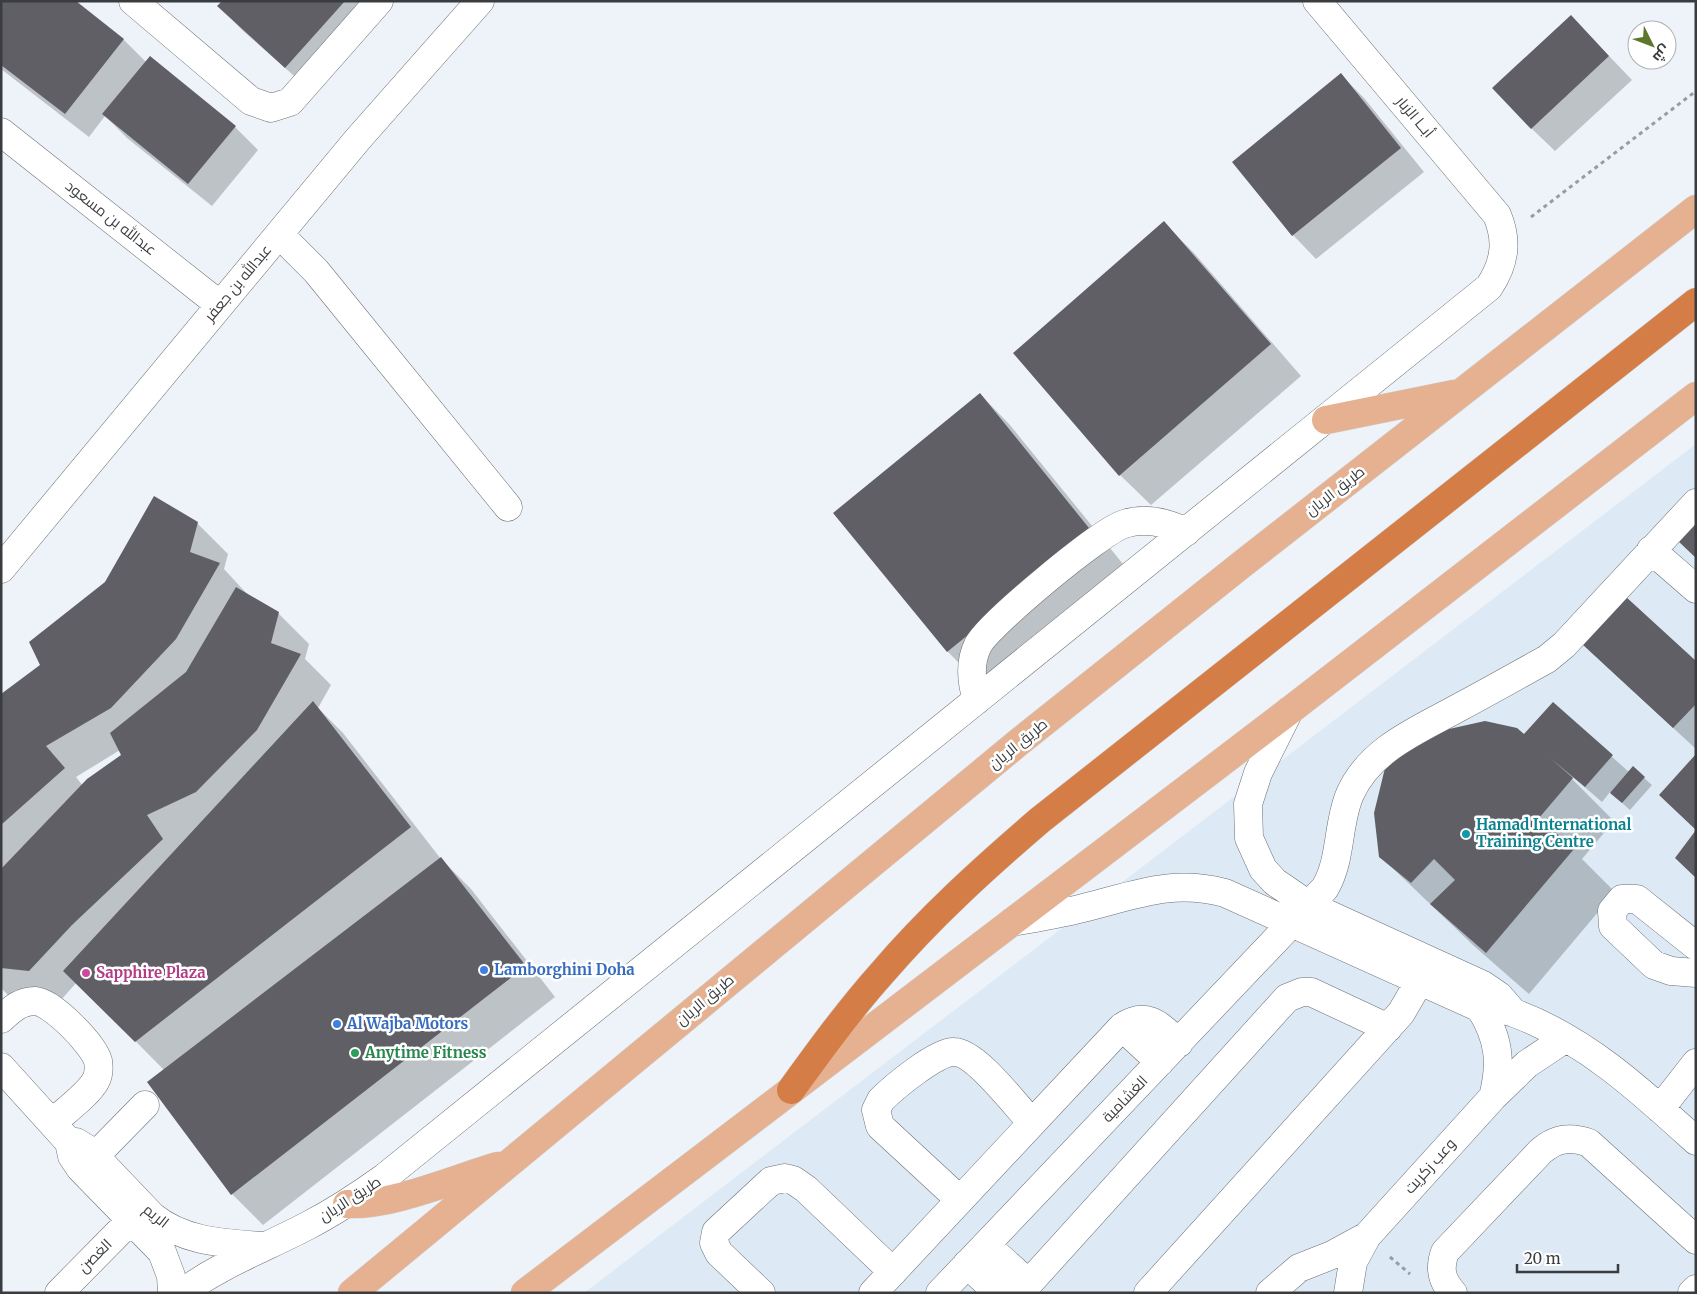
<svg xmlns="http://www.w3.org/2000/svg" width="1697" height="1294" font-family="Merriweather,Cairo,serif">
<rect width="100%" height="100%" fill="#edf3f8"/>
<path fill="#dde9f4" d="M1696,444V1293H584Z"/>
<path fill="#0003" fill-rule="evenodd" d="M1,1L123,39L147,63L235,127L258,150L212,206L127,138L105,116L89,137L1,69Z
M220,1H390L310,90L242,30L219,6L222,3Z
M1571,16L1632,80L1555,151L1531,128Z
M1341,75L1364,98L1424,172L1316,259L1293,235L1233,162Z
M1164,223L1194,253L1301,376L1151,505L1120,475L1014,353Z
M980,394L1010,425L1123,564L978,682L948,652L835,513Z
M197,523L228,554L224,569L249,596L278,613L309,644L305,659L331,685L318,708L343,733L441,859L471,889L555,997L263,1225L232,1194L149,1083L165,1071L77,982L60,1001L9,996L1,988V696L42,665ZM120,750L123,756L83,786L76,777Z
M1584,644L1696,662V749L1607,667Z
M1553,704L1629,772L1644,778L1652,785L1630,810L1610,792L1602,802L1573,777L1572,779L1614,821L1582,859L1615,892L1529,994L1474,946L1380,856L1524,736Z"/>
<path fill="#5f5f65" d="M1,1H76L124,39L65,114L1,65Z
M222,1H345L285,68L217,6Z
M1571,15L1609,56L1531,129L1492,88Z
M150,56L236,126L188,184L102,114Z
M1341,73L1401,148L1292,236L1232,162Z
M1164,221L1271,344L1119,476L1013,353Z
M980,393L1093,533L947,652L833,513Z
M154,496L198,522L190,552L220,563L176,639L111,708L46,746L65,768L1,825V694L40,665L29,642L105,582Z
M1696,520V558L1677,540Z
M236,587L279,612L271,643L301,654L257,730L196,792L147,815L163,839L72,925L29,971L1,968V869L87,779L121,755L110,733L186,672Z
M1625,596L1696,661V704L1673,728L1582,644Z
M313,701L411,827L135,1042L63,971Z
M1553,702L1613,755L1585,787L1549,757L1573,778L1539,818L1574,849L1486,953L1430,904L1455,880L1434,859L1411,883L1379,857L1374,813L1385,768L1409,740L1440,731L1485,721L1517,728L1524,734Z
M1696,754V830L1659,795Z
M1633,766L1645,777L1622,803L1610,793Z
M1696,830V878L1675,858Z
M441,857L526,966L231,1195L147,1082Z"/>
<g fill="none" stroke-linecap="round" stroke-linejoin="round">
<defs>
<path id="minor" d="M133,1L251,101L271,108L290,102L379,1
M1,132L220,305
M279,234L316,271L508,507
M1651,550L1696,589
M1,569L358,139L480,1
M977,700C971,681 969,663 978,645C989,624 1101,531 1124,524C1146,517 1166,522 1186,532
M1289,711L1258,773L1248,804L1249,838L1263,869L1275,882L1310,906L1483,985L1499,996L1512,1011
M1012,922C1036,918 1060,914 1083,908C1136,895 1171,879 1225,893L1480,1008C1491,1010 1505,1009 1514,1013C1585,1039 1641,1091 1696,1141
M1696,946L1637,899H1622L1612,911L1613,926L1654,965L1671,971L1696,973
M1480,1008C1499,1038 1502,1063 1493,1097
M1,1019C11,1010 20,1001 35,1001C52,1002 93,1044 98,1061C99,1067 99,1074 96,1080C89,1094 64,1112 52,1123
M1122,1027L1160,1062
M1,1067L69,1142L72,1156L80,1168L162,1252L171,1276L172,1293
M1660,1109L1696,1063
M69,1142H76L89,1150L152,1216C184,1242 223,1243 263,1246
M95,1156L145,1105
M960,1200L880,1126L876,1110L881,1100C893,1088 937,1051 954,1052C976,1052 1016,1106 1032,1123
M986,1245L1028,1283
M967,1264L998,1293
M59,1293L131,1220
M182,1293C221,1264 265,1248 307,1226C334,1212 360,1195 385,1177L1489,287C1505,263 1508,241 1497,215L1317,1
M761,1293L719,1253L714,1243L716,1232L771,1181L785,1178L793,1180L806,1189L893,1272
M873,1293L1122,1027C1147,1010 1160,1026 1179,1043
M940,1293L1325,888C1342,859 1337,824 1350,794C1370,749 1418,730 1458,708C1488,692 1518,675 1547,659L1564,645L1696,503
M1020,1293L1287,998L1302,992H1311L1388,1028
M1148,1293L1401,1013L1429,965
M1270,1293L1299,1268L1332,1255L1367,1236
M1348,1293L1353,1262L1367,1236L1493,1097L1527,1064L1566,1038
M1453,1293C1441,1280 1439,1268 1445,1252L1540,1152C1555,1138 1570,1136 1589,1143L1696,1240
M1692,1293L1696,1289"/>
<path id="major" d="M1326,420L1454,394
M347,1204C392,1206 454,1179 498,1166
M352,1293L1019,742L1241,565L1696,209
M525,1293L1289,711L1696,396"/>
<path id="highway" d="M791,1090C820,1050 849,1010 882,973C930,917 984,868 1040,820L1696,302"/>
</defs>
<use href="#minor" stroke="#6b7075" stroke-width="29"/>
<use href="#major" stroke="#d0d0d1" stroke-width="29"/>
<use href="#highway" stroke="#d0d0d1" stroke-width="29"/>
<path stroke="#989ca0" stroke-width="3" stroke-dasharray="4 4" stroke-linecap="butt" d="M1531,217L1696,91
M1390,1257L1410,1274"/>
<use href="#minor" stroke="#fff" stroke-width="28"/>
<use href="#major" stroke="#e5b190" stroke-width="28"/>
<use href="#highway" stroke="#d47d46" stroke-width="28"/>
</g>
<circle fill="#0f9aa8" stroke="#fff" stroke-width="2" cx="1466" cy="834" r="5"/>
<g fill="#3f7fe0" stroke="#fff" stroke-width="2">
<circle cx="484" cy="970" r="5"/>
<circle cx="337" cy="1024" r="5"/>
</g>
<circle fill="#d1479c" stroke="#fff" stroke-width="2" cx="86" cy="973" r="5"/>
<circle fill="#2e9e5b" stroke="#fff" stroke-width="2" cx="355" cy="1053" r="5"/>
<g text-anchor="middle" stroke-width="5" stroke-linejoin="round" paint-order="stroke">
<g font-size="15" fill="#3a3d3f" stroke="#fff">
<text transform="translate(1415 117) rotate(50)" y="5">أبــا الزبار</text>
<text transform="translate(111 218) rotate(38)" y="5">عبدالله بن مسعود</text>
<text transform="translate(238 283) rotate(-50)" y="5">عبدالله بن جعفر</text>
<text transform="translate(1335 491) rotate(-38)" y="5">طريق الريان</text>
<text transform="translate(1018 744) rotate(-39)" y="5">طريق الريان</text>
<text transform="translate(705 1000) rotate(-40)" y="5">طريق الريان</text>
<text transform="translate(1125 1099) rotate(-46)" y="5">الغشامية</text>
<text transform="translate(1430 1166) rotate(-48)" y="5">وعب زكريت</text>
<text transform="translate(350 1199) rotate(-33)" y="5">طريق الريان</text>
<text transform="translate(156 1216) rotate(39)" y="5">الريم</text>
<text transform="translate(95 1256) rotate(-45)" y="5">الغصن</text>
</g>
<g font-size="15" font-weight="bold" fill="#0d838f" stroke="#fff" text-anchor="start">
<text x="1476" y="830">Hamad International<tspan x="1476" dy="17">Training Centre</tspan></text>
</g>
<g font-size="15" font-weight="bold" fill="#366cbe" stroke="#fff" text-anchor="start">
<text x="494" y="975">Lamborghini Doha</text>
<text x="347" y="1029">Al Wajba Motors</text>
</g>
<g font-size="15" font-weight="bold" fill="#b23c85" stroke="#fff" text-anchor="start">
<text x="96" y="978">Sapphire Plaza</text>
</g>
<g font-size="15" font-weight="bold" fill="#27864d" stroke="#fff" text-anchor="start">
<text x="365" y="1058">Anytime Fitness</text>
</g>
</g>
<rect width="1697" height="1294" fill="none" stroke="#3a3d3f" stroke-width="5"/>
<g transform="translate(1652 45) rotate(132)"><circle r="24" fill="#ffffff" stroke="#b0b1b2"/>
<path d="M0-4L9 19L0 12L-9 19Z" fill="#5e772a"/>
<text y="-8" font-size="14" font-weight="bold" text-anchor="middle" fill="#3a3d3f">ش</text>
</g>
<path d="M1517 1264v8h101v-8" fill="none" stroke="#3a3d3f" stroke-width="2.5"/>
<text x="1524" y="1264" font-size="15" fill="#3a3d3f" stroke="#ffffff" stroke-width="4" paint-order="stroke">20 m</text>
</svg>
